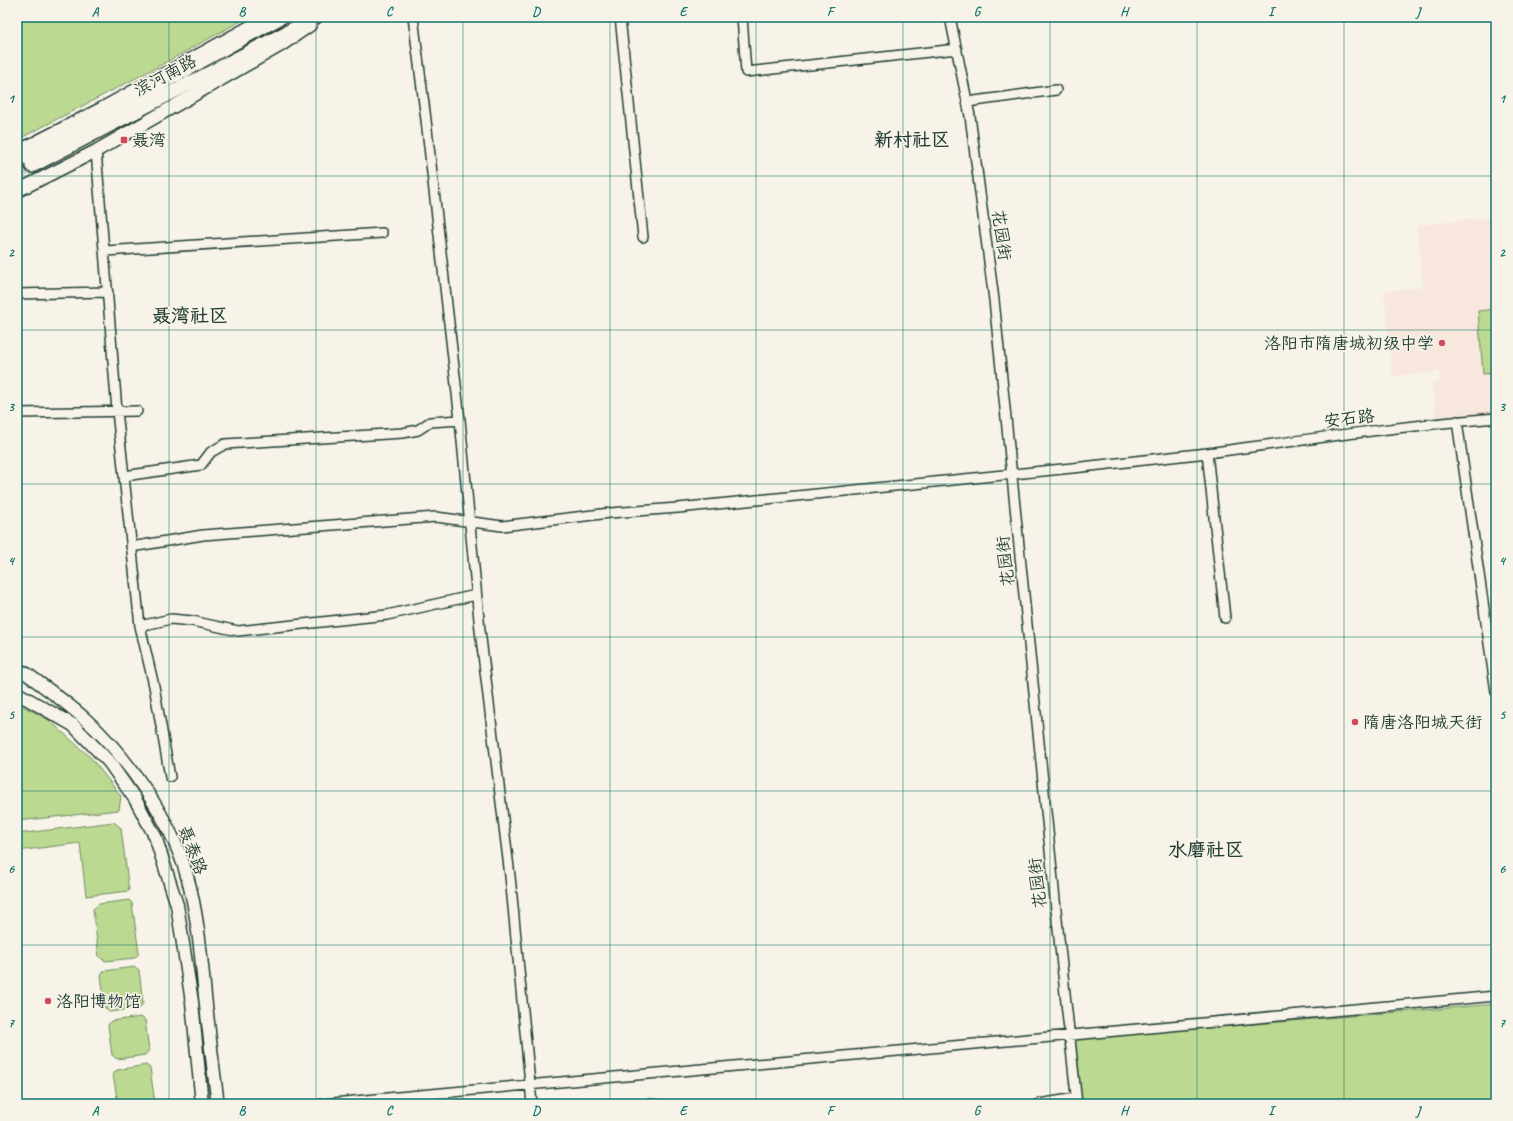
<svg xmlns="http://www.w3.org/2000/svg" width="1513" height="1121" font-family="Caveat,'LXGW WenKai TC',sans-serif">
<rect width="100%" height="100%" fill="#f7f3e8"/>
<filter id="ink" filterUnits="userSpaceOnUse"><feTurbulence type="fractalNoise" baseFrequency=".025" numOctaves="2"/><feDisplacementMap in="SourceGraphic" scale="8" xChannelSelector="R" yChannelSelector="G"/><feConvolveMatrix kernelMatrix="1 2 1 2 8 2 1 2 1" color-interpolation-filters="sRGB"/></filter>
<g filter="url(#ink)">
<path fill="#f8e7dc" d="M1496,217V415L1436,421L1432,382H1440L1439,372L1392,376L1384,291L1423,287L1417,225Z"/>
<path fill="#bcd991" stroke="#6e8b62" d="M17,17H248L161,65L17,140Z
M1496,309V373L1483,374L1478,311Z
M17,703L49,720L91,758L121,796L119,810L17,821Z
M114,822L121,828L129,891L86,896L80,843L17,851V834Z
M129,900L132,903L139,953L135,958L106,961L99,957L93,909L99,904Z
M135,967L139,970L143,1003L140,1008L109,1012L105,1008L101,975L104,971Z
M1496,1004V1104H1082L1074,1039Z
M141,1017L145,1020L149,1050L145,1055L117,1059L112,1055L108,1025L111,1021Z
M146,1065L150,1068L155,1104H118L113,1074L117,1070Z"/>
<path fill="#81cfde" stroke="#5a959a" d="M648,1098L678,1102L679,1104H640Z"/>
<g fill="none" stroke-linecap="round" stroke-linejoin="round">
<path stroke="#cccfc4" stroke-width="13" stroke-dasharray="13 6" stroke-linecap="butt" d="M17,163L27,158
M17,174L32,166"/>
<defs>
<path id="minor" d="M413,17L426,120L460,420L480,630L510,876L532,1104
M620,17L643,237
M742,17L746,72L957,49
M950,17L970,116L994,300L1058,929L1077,1104
M967,102L1056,90
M96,151L117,411L140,626L154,686L170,777
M105,251L382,233
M17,294L108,292
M17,413L137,411
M1457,421L1496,692
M1207,453C1303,440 1399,426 1496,418
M124,476L201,465L211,452L225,444L403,433L418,430L430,422L460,420
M131,547L203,535L436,517L502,526L610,513L678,508L1082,467L1207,453L1225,618
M140,626L171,619L192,621L238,631L387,615L476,595
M322,1104L1496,996
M1039,1104L1076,1098"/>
<path id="secondary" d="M17,152L101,109L268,17
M17,191L96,151L281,45L310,25
M17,669L27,674C46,688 66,702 84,718C127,756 172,821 187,876C198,915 201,956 205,996C209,1032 213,1068 218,1104
M17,693L73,725L109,762L135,799L155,836L177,905L192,1002L202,1104"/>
<path id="primary" d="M27,158L281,17
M32,166L316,17"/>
</defs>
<use href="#minor" stroke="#1f3d34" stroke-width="12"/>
<use href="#secondary" stroke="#1f3d34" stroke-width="15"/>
<use href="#primary" stroke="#1f3d34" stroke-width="16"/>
<use href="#minor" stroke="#f7f3e8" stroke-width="9"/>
<use href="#secondary" stroke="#f7f3e8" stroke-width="12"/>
<use href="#primary" stroke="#f7f3e8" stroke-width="13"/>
</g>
</g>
<path fill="none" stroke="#0f766e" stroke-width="1" stroke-opacity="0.55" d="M169,17V1104M316,17V1104M463,17V1104M610,17V1104M756,17V1104M903,17V1104M1050,17V1104M1197,17V1104M1344,17V1104M17,176H1496M17,330H1496M17,484H1496M17,637H1496M17,791H1496M17,945H1496"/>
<g fill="#d1495b" stroke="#f7f3e8" stroke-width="1.5">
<rect x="120" y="136" width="8" height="8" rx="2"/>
<circle cx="1442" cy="343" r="4"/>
<circle cx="1355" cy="722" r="4"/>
<circle cx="48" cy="1001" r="4"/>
</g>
<g text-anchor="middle" stroke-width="3.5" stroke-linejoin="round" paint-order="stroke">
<g font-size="17" fill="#1f3d34" stroke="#f7f3e8">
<text transform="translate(165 75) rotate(-28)" y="6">滨河南路</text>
<text transform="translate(1002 235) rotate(82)" y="6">花园街</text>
<text transform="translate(1349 418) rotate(-7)" y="6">安石路</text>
<text transform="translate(1005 561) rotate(-96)" y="6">花园街</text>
<text transform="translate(193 850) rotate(69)" y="6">聂泰路</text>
<text transform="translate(1037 883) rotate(-96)" y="6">花园街</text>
</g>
<g font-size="17" fill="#1f3d34" stroke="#f7f3e8" text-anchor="start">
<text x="132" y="146">聂湾</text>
<text x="1434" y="349" text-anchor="end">洛阳市隋唐城初级中学</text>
<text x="1363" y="728">隋唐洛阳城天街</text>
<text x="56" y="1007">洛阳博物馆</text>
</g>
<g font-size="19" font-weight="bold" fill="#1f3d34" stroke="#f7f3e8">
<text x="912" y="146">新村社区</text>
<text x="190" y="322">聂湾社区</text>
<text x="1206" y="856">水磨社区</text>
</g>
</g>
<rect width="1513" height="1121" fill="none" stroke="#f7f3e8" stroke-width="44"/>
<rect x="22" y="22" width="1469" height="1077" fill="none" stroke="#0f766e" stroke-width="1.5"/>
<g font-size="13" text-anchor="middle" font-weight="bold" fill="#0f766e">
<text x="95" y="16">A</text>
<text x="242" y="16">B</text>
<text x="389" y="16">C</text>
<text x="536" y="16">D</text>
<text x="683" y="16">E</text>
<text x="830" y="16">F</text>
<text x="977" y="16">G</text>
<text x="1124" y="16">H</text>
<text x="1271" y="16">I</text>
<text x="1418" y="16">J</text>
<text x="11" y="103">1</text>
<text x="1502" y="103">1</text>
<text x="11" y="257">2</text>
<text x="1502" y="257">2</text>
<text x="11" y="411">3</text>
<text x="1502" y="411">3</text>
<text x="11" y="565">4</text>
<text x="1502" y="565">4</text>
<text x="11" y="719">5</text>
<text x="1502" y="719">5</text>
<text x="11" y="873">6</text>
<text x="1502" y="873">6</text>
<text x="11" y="1027">7</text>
<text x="1502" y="1027">7</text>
<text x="95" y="1115">A</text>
<text x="242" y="1115">B</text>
<text x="389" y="1115">C</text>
<text x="536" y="1115">D</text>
<text x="683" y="1115">E</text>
<text x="830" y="1115">F</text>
<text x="977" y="1115">G</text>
<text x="1124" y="1115">H</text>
<text x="1271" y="1115">I</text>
<text x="1418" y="1115">J</text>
</g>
</svg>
